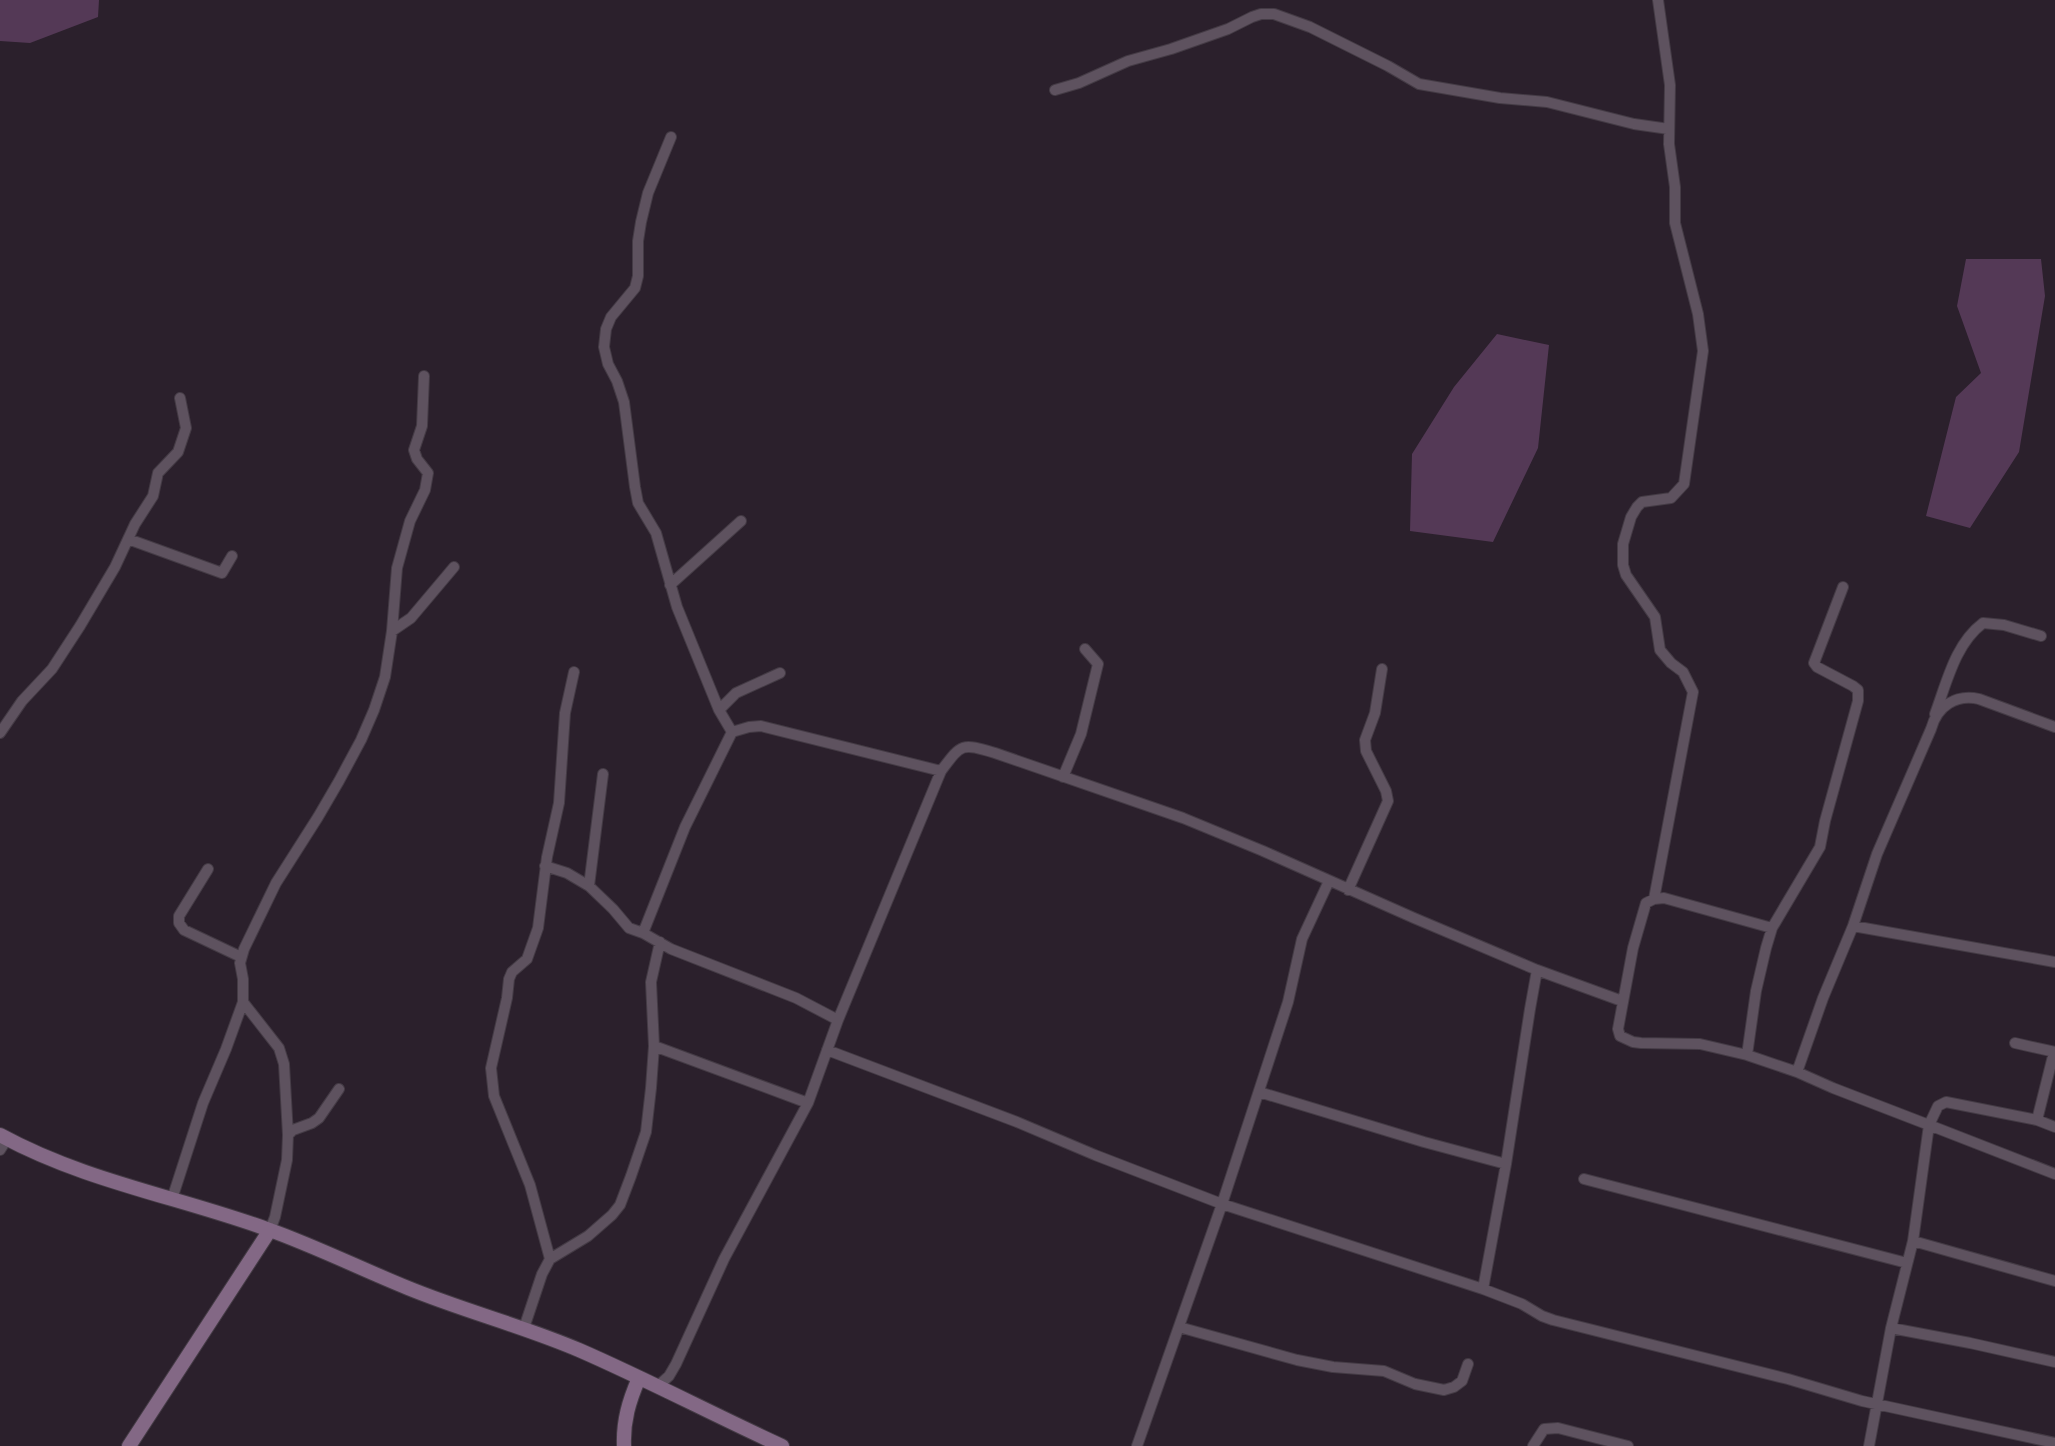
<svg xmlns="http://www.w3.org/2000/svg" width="2055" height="1446" font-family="Signika,sans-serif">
<rect width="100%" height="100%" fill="#2b202c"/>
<path fill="#543956" d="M0,0H99L98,17L30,43L0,41Z
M1966,259H2041L2045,296L2019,452L1970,528L1926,516L1956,397L1981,373L1957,306Z
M1497,334L1549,345L1538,448L1493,542L1410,531L1412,454L1454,387Z"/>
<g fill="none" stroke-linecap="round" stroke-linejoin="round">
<defs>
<path id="street" d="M1055,90L1079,83L1128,61L1171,49L1228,29L1252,17L1261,14H1274L1310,27L1388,66L1419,84L1500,98L1547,102L1634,124L1669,129
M671,137L648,193L641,222L638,241V276L635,288L611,317L606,329L604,347L608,364L617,381L624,402L635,487L638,503L656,533L677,607L719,710L732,732
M128,539L222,573L232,556
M670,585L741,521
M392,631L411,618L454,567
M719,710L736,693L780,673
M1935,714C1947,682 1955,644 1983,623L2004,625L2041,636
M0,733L22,701L52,669L80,626L115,567L135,524L153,496L158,473L178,452L186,428L180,398
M1063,777L1081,734L1098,664L1085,649
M545,866L567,873L589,886L613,909L629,928L643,933L671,949L796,998L838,1020
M208,869L179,916V923L184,930L241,957
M589,886L603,774
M1348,890L1388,801L1386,791L1366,751L1365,740L1375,713L1382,669
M1654,899L1693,692L1683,672L1671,663L1660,650L1655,617L1626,575L1623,565V544L1631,517L1637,507L1642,502L1671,498L1684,484L1703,351L1698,314L1675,223V187L1669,144L1670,85L1658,0
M1853,926L2055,962
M1772,928L1664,898L1654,899L1646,903L1633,948L1618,1029L1620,1036L1633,1042L1641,1043L1700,1044L1747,1055L1797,1072L1833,1088L1929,1125L1913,1241L1891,1328L1869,1446
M643,933L685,827L732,732L749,727L761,726L941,771
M243,1002L279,1048L284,1064L288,1135
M2015,1043L2055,1052
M654,1046L808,1103
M827,1050L1017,1122L1095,1155L1222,1204L1483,1289L1522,1304L1542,1316L1553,1320L1788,1379L1862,1401L2055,1443
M1747,1055L1756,991L1766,948L1772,928L1820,847L1825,821L1858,701V690L1853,686L1817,667L1814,663L1843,587
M1797,1072L1823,998L1853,926L1877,854L1931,729C1937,706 1956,694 1979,699L2055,727
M1259,1092L1424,1142L1506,1164
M2037,1120L2054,1052
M2055,1127L2037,1120L1946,1102L1938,1106L1929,1125L2055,1174
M0,1150L7,1139
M1584,1179L1907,1263
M172,1199L203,1103L226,1049L243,1002V979L240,963L244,949L276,883L318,817L339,781L361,740L374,710L385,677L392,631L397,568L410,521L425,490L428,473L417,459L414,450L422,426L424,376
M270,1230L275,1217L287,1160L288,1135L293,1130L312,1123L319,1118L339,1089
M1913,1241L2055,1281
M550,1259L530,1185L494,1096L491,1068L507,998L509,979L512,972L527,959L538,928L547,857L559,803L565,713L574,672
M1483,1289L1506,1164L1530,1009L1537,970
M1179,1327L1297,1360L1333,1367L1384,1371L1415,1384L1444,1390L1454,1387L1462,1381L1468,1364
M524,1328L542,1274L550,1259L588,1236L612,1215L620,1205L631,1176L646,1132L651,1088L654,1046L651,982L660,942
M1891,1328L1970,1343L2055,1362
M658,1386L669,1376L676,1364L724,1259L808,1103L838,1020L941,771C962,743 961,743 995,753L1183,818L1263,851L1414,918L1537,970L1622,1001
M1137,1446L1222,1204L1288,1002L1302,939L1329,881
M1533,1446L1544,1429L1558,1428L1628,1446"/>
<path id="secondary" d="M0,1135C84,1181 179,1197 267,1229C315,1246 361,1269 408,1288C464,1311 523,1326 579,1350C648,1380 714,1415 782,1446
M129,1446L270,1230
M624,1446C623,1421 629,1401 639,1378"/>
</defs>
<use href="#street" stroke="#443b45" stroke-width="12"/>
<use href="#secondary" stroke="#443b45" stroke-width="16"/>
<use href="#street" stroke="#5e525f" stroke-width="10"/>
<use href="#secondary" stroke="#836885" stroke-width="14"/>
</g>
</svg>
